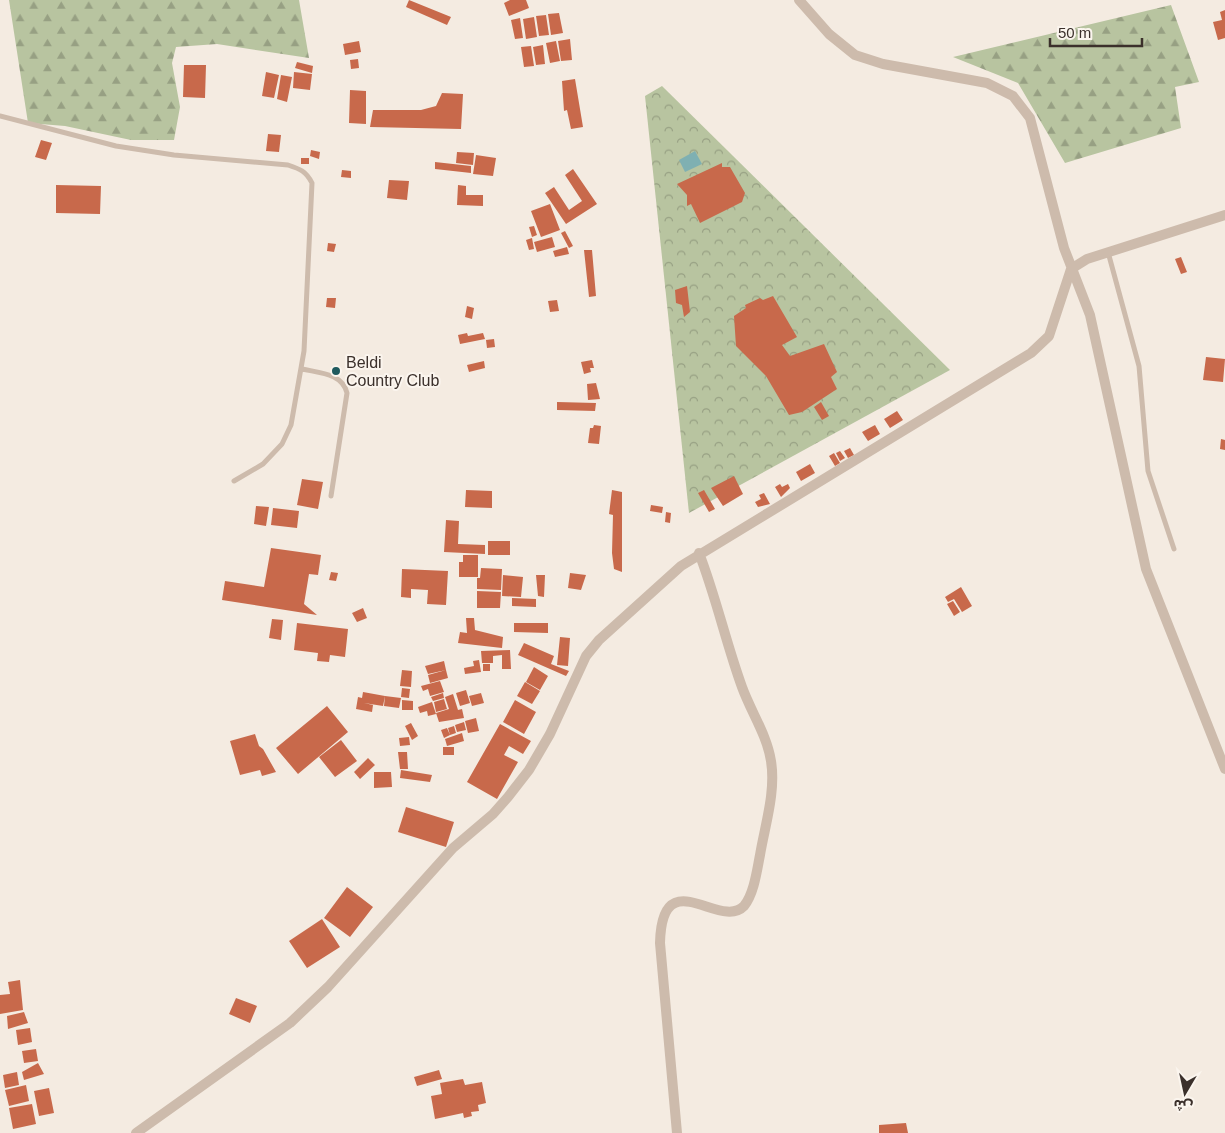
<svg xmlns="http://www.w3.org/2000/svg" width="1225" height="1133" font-family="Arial,'Noto Sans Arabic',sans-serif">
<defs>
<pattern id="forest-firs" width="22" height="20" patternUnits="userSpaceOnUse" patternTransform="scale(1.25)"><rect width="22" height="20" fill="#b8c4a0"/><path d="M5 1l3.5 6h-7zM16 11l3.5 6h-7z" fill="#97a083"/></pattern>
<pattern id="park-crowns" width="20" height="18" patternUnits="userSpaceOnUse" patternTransform="scale(1.25)"><rect width="20" height="18" fill="#b8c4a0"/><path d="M2 6a3 3 0 1 1 6 0M12 15a3 3 0 1 1 6 0" fill="none" stroke="#97a083"/></pattern>
</defs>
<rect width="100%" height="100%" fill="#f4ebe1"/>
<path fill="url(#forest-firs)" d="M9,0H299L309,58L217,44L176,47L172,63L180,107L174,140H131L65,126L28,123Z
M1171,5L1199,82L1175,87L1181,128L1065,163L1018,83L953,57Z"/>
<path fill="url(#park-crowns)" d="M662,86L950,370L689,513L645,96Z"/>
<path fill="#7fb0b2" d="M695,151L702,164L685,172L679,160Z"/>
<path fill="#c8694b" d="M409,0L451,17L447,25L406,7Z
M510,0H526L529,8L509,16L504,3Z
M1225,10V38L1218,40L1213,22L1222,20L1220,12Z
M559,13L563,33L551,35L548,14Z
M546,15L549,35L539,36L536,16Z
M534,17L537,37L526,39L523,19Z
M520,18L523,38L515,39L511,20Z
M570,39L572,60L561,61L558,41Z
M359,41L361,52L345,55L343,44Z
M556,41L560,61L550,63L546,43Z
M543,45L545,64L536,65L533,47Z
M531,46L534,66L524,67L521,47Z
M358,59L359,68L351,69L350,60Z
M297,62L313,66L312,73L295,68Z
M184,65H206L205,98L183,97Z
M266,72L279,75L274,98L262,96Z
M294,72L312,74L310,90L293,88Z
M281,75L292,77L287,102L277,99Z
M575,79L583,127L571,129L567,110L564,111L562,81Z
M350,90L366,91V124L349,123Z
M442,93L463,94L461,129L370,127L373,110H421L436,106Z
M268,134L281,135L279,152L266,151Z
M41,140L52,143L46,160L35,157Z
M311,150L320,152L319,159L310,156Z
M457,152L474,153L473,165L456,163Z
M476,155L496,158L493,176L473,174Z
M301,158H309V164H301Z
M435,162L471,166V173L435,169Z
M722,163V167H730L745,193L742,202L700,223L691,204L687,206V195L677,184Z
M573,169L597,204L566,224L545,193L554,187L569,210L582,201L565,175Z
M342,170L351,171V178L341,177Z
M389,180L409,181L407,200L387,198Z
M56,185L101,186L100,214L56,213Z
M458,185L466,186V195H483V206L457,205Z
M550,204L560,230L541,237L531,211Z
M534,226L537,235L532,237L529,227Z
M565,231L573,246L569,248L561,233Z
M552,237L555,247L537,252L534,242Z
M532,238L534,249L529,250L526,240Z
M328,243L336,244L334,252L327,251Z
M567,247L569,254L555,257L553,251Z
M584,250H592L596,296L589,297Z
M1181,257L1187,272L1181,274L1175,259Z
M687,286L690,312L684,317L682,305L676,303L675,290Z
M773,296L797,337L782,345L790,356L824,344L837,372L831,377L837,389L802,412L789,415L766,376L736,346L734,316L746,308L745,305L760,298L763,300Z
M327,298H336L335,308L326,307Z
M557,300L559,311L550,312L548,301Z
M467,306L474,308L472,319L465,317Z
M467,333L468,336L483,333L485,339L460,344L458,335Z
M494,339L495,347L487,348L486,340Z
M1206,357L1225,359L1223,382L1203,380Z
M592,360L594,368H590L591,372L584,374L581,362Z
M484,361L485,368L469,372L467,365Z
M596,383L600,399L588,400L587,384Z
M557,402L596,403L595,411L557,410Z
M821,402L829,416L822,420L814,407Z
M897,411L903,420L890,428L884,419Z
M594,425L601,426L599,444L588,443L590,428H593Z
M875,425L880,434L868,441L862,432Z
M1221,439L1225,440V450L1220,449Z
M850,448L854,455L848,458L844,451Z
M840,451L845,458L840,461L836,453Z
M834,453L840,463L835,466L829,456Z
M810,464L815,473L801,481L796,472Z
M734,476L743,494L723,506L711,488Z
M302,479L323,482L318,509L297,505Z
M780,484L782,487L788,484L790,488L781,497L775,487Z
M466,490L492,491V508L465,507Z
M612,490L622,492V572L614,569L612,553L613,515L609,514Z
M704,490L715,509L709,512L698,493Z
M764,493L770,504L758,507L755,502L761,499L759,495Z
M651,505L663,507L662,513L650,511Z
M256,506L269,507L266,526L254,524Z
M273,508L299,511L297,528L271,525Z
M666,512L671,513L670,523L665,522Z
M446,520L459,521L458,544L485,545V554L444,552Z
M488,541H510V555H488Z
M271,548L321,555L318,575L309,574L304,604L317,615L222,600L225,581L264,587Z
M463,555H478V577H459V562H463Z
M481,568L502,569L501,590L477,589V578H480Z
M402,569L448,571L446,605L427,604L428,590L411,589V598L401,597Z
M331,572L338,573L336,581L329,580Z
M570,573L586,575L581,590L568,588Z
M503,575L523,577L521,597L502,596Z
M536,575H545L544,597L538,596Z
M961,587L972,606L962,612L954,599L948,602L945,597Z
M477,591L501,592L500,608H477Z
M512,598L536,599V607L512,606Z
M953,601L960,612L954,616L947,604Z
M363,608L367,618L357,622L352,613Z
M466,618H474L475,630L503,637L502,648L458,643L460,632L467,633Z
M272,619L283,620L281,640L269,638Z
M297,623L348,629L345,657L330,655L329,662L317,661L318,653L294,650Z
M514,623H548V633L514,632Z
M560,637L570,638L568,666L557,665Z
M524,643L554,656L551,664L569,671L566,676L518,655Z
M510,650L511,669H502V655L493,656V663H482L481,651Z
M479,660L481,672L465,674L464,668L474,666L473,661Z
M444,661L446,670L428,674L425,666Z
M483,664H490V671H483Z
M534,667L548,676L540,690L526,682Z
M402,670L412,671L411,687L400,686Z
M446,670L448,678L430,683L428,675Z
M440,681L444,692L430,696L428,689L423,691L421,686Z
M525,682L540,691L532,704L517,696Z
M402,688L410,689L409,698L401,697Z
M466,690L470,703L460,706L456,693Z
M363,692L385,696L383,706L364,703L373,705L372,712L356,709L358,697L362,698Z
M443,693L444,698L433,701L431,697Z
M481,693L484,703L472,706L469,696Z
M453,694L458,710L462,709L464,718L439,722L436,713L449,709L445,697Z
M385,696L401,698L399,708L384,706Z
M444,699L447,709L436,712L434,702Z
M402,700L413,701V710H402Z
M515,700L536,712L524,734L503,722Z
M432,702L436,714L428,716L427,711L420,713L418,707Z
M327,706L348,732L298,774L276,748Z
M476,718L479,731L468,733L465,721Z
M464,722L466,730L457,732L455,725Z
M411,723L418,736L412,740L405,726Z
M500,724L531,741L523,754L509,746L504,755L518,762L497,799L467,782Z
M454,726L456,733L450,735L448,728Z
M447,728L450,735L444,738L441,730Z
M462,733L464,741L447,746L445,739Z
M255,734L259,746L263,749L276,772L262,776L260,770L240,775L230,741Z
M409,737L410,745L400,746L399,738Z
M341,740L357,761L335,777L319,757Z
M443,747H454V755H443Z
M398,752H407L408,769H400Z
M368,758L375,765L360,779L354,772Z
M401,770L432,775L430,782L400,778Z
M374,772H391L392,787L374,788Z
M406,807L454,822L446,847L398,832Z
M347,887L373,907L350,937L324,918Z
M322,919L340,947L307,968L289,941Z
M20,980L23,1010L0,1014V995L10,994L8,982Z
M236,998L257,1006L250,1023L229,1014Z
M24,1012L28,1023L8,1029L7,1016Z
M30,1028L32,1042L18,1045L16,1030Z
M36,1049L38,1061L24,1063L22,1051Z
M38,1063L44,1074L24,1080L22,1072Z
M439,1070L442,1079L417,1086L414,1077Z
M17,1072L19,1085L5,1088L3,1075Z
M463,1079L465,1085L482,1082L486,1103L478,1105L479,1111L471,1112L472,1116L464,1118L463,1113L435,1119L431,1096L442,1094L440,1083Z
M26,1085L29,1101L9,1106L5,1090Z
M49,1088L54,1113L39,1116L34,1091Z
M32,1104L36,1124L13,1129L9,1108Z
M906,1123L908,1133H879V1125Z"/>
<g fill="none" stroke-linecap="round" stroke-linejoin="round">
<path stroke="#cdbbac" stroke-width="5" d="M0,116L116,146L174,155L288,165C300,169 306,171 312,183L304,351L291,425L282,444L263,464L234,481
M1108,252L1139,366L1148,471L1174,549
M302,369C319,373 342,373 347,393L331,496"/>
<path stroke="#cdbbac" stroke-width="10" d="M799,0L829,34L855,55L883,64L987,83L1013,96L1030,118L1064,248L1090,315L1146,569L1225,769
M136,1133L290,1023L328,987L453,848L493,814L508,797L529,770L550,734L586,656L599,640L681,566L1031,353L1049,336L1071,269L1087,259L1225,215
M677,1133L660,943C662,860 720,931 744,906C754,894 757,870 760,855C765,825 776,792 771,761C767,735 751,712 742,687C726,643 716,597 699,553"/>
</g>
<circle fill="#1f5a5e" stroke="#fbf5ee" stroke-width="2" cx="336" cy="371" r="5"/>
<g text-anchor="middle" stroke-width="4" stroke-linejoin="round" paint-order="stroke">
<g font-size="16" fill="#3b302b" stroke="#fbf5ee" text-anchor="start">
<text x="346" y="368">Beldi<tspan x="346" dy="18">Country Club</tspan></text>
</g>
</g>
<g transform="translate(1185 1093) rotate(189)" stroke="#fbf5ee" stroke-width="4" paint-order="stroke">
<path d="M0-4L9 19L0 12L-9 19Z" fill="#3b302b"/>
<text y="-8" font-size="14" font-weight="bold" text-anchor="middle" fill="#3b302b">ش</text>
</g>
<path d="M1050 38v8h92v-8" fill="none" stroke="#3b302b" stroke-width="2.5"/>
<text x="1058" y="38" font-size="15" fill="#3b302b" stroke="#fbf5ee" stroke-width="4" paint-order="stroke">50 m</text>
</svg>
